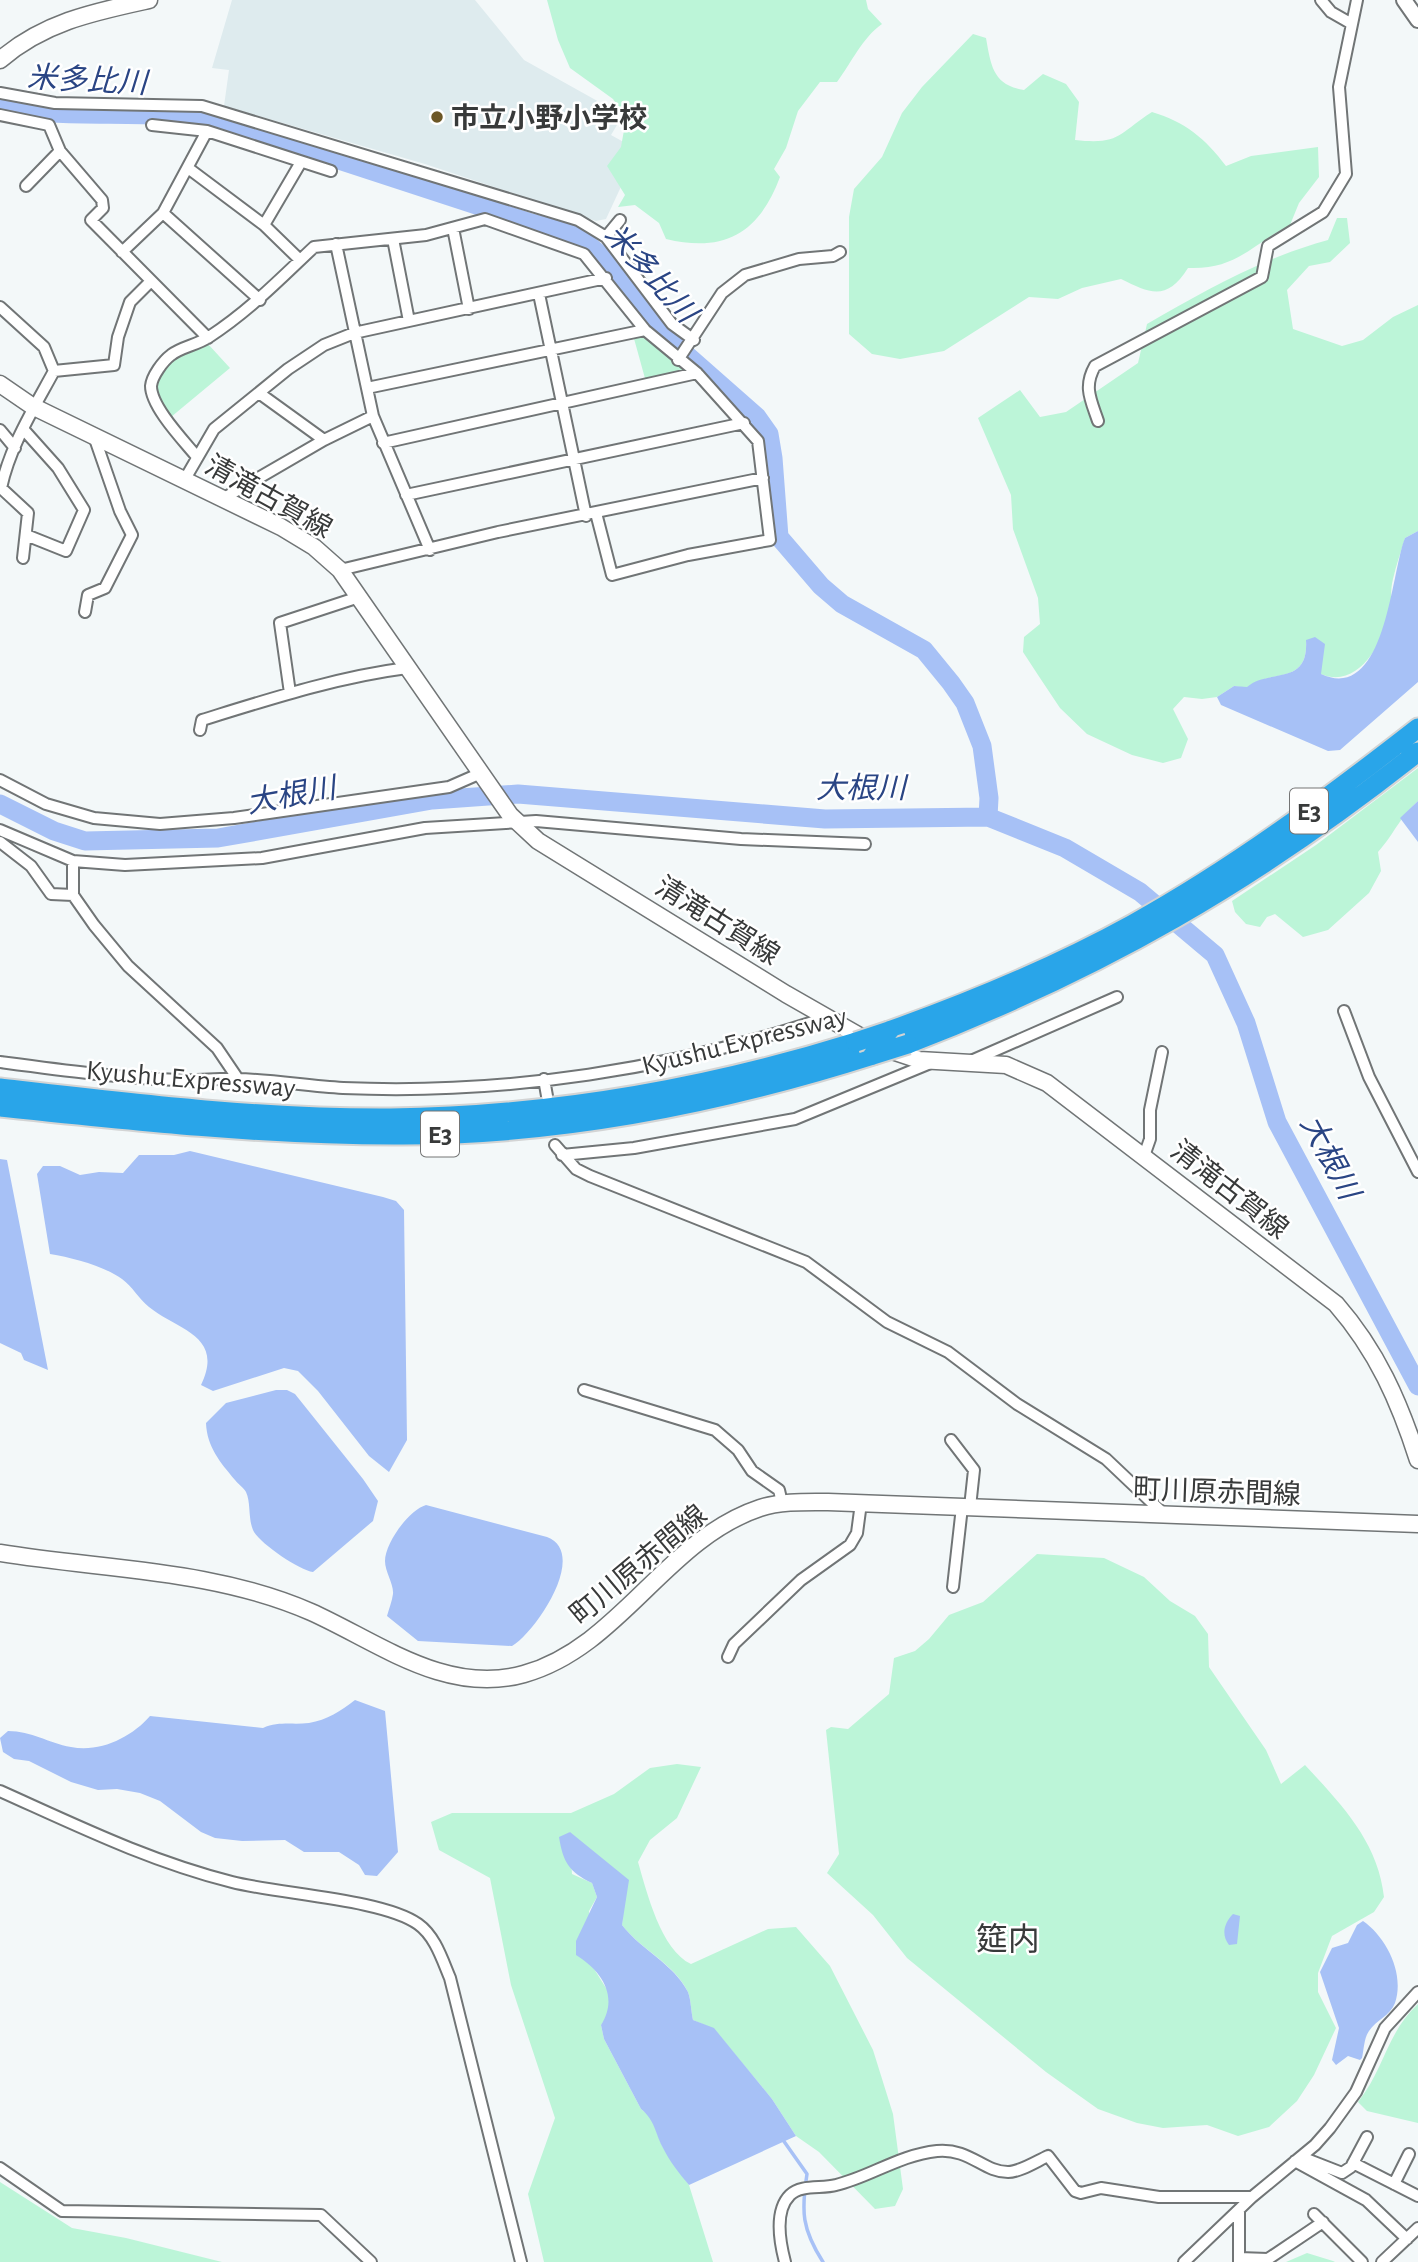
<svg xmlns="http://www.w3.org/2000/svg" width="1418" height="2262" font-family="'Alegreya Sans','Noto Sans JP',sans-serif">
<rect width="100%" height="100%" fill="#f3f8f9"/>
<path fill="#deebee" d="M232,0H475L524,60L610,108L617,125L611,135L638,150L606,219L596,221L425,164L224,106L229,70L212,68Z"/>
<path fill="#bcf5d8" d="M547,0H866L868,9L882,24C862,38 852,62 837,82H820L798,111L786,148L774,169L780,177C759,233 725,253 666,239L659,223L635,205L618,207L625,195L607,166L621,147L626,119L613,99L570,68L558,40Z
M973,34L986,38C991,66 993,85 1024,90L1043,74L1066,84L1079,102L1075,140C1120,145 1118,134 1152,112C1185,122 1205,138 1226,166L1251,156L1318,147L1319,177L1299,203L1290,225C1251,245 1236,270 1188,268C1167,301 1151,294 1121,279L1082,288L1058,299L1029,297L944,351L900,359L872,354L849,334V217L854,189L882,157L902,113L922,87Z
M1337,218H1347L1350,243L1330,262L1309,266L1287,290L1293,329L1342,346L1363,340L1393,317L1418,305V531L1405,538C1401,552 1396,565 1393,579C1390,590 1392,601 1390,612C1384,643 1357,690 1321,674L1306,640C1309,687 1269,668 1247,688L1234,686L1217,697L1202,699L1184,697L1173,709L1188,739L1181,758L1163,763L1132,755L1087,734L1060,708L1038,675L1023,652L1024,637L1040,624L1038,598L1013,529L1011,495L978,418L1020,390L1040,417L1066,412L1138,363L1147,324C1206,290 1262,258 1328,240Z
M642,334L687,371L646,382L633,335Z
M208,344L230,368L171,417L156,397L155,385L165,366L176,355Z
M1418,768V801C1399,818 1395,833 1378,852L1381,871L1369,893L1328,930L1303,937L1275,914L1267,917L1260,927L1246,924L1235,912L1232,901L1316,845Z
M1037,1554L1104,1558L1144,1577L1170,1601L1195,1616L1208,1634L1209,1667L1266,1750L1281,1784L1305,1765C1342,1805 1378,1842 1384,1897L1374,1912L1332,1936L1318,1973V1992L1336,2028L1314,2075L1297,2101L1269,2127L1238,2136L1207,2125L1163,2128L1137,2123L1098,2109L1046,2072L907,1958L873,1915L827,1873L839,1854L826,1730L831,1727L848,1729L889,1694L894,1658L915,1651L929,1639L949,1615L983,1602Z
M677,1764L701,1767L677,1818L650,1840L638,1862C647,1893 661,1950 691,1964L768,1929L796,1927L830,1966L873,2050L893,2114L903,2189L895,2206L875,2209L819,2152L796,2136L772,2099L714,2029L693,2020C691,2011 691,2000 688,1992C674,1963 641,1950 622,1925C628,1864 609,1869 569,1832L572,1874L592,1883L597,1897L589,1911L591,1964L611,1996L609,2014L601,2025L604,2039L641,2109L651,2117L662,2146L689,2185L713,2262H544L528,2194L555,2118L511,1985L490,1878L439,1850L431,1822L452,1813H571L614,1794L650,1768Z
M1418,2004V2123L1367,2111L1358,2102C1385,2068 1386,2034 1418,2004Z
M0,2182L72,2228L126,2238L222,2262H0Z
M1307,2253L1333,2261L1335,2262H1286Z"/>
<path fill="#a7c1f6" d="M1418,531V682L1340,750L1328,751L1221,705L1217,697L1234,686L1247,687C1269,668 1309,687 1306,640L1315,637L1325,644L1321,674C1386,704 1391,572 1405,538Z
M1418,801V842L1400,818Z
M190,1151L383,1197L396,1201L404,1210L407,1440L389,1472L369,1456L318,1391L298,1371L284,1368L213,1391L201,1385C225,1335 177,1330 149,1307C139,1299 132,1286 122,1279C102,1265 73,1258 50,1254L37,1174L43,1166H60L80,1175L99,1172L123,1173L139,1155H174Z
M0,1159L7,1160L48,1370L24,1360L21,1353L0,1343Z
M276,1390H287L295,1394L363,1479L378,1501L373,1521L313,1572C299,1570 258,1542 253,1530C248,1518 251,1503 246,1492C244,1488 238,1484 235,1480C220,1462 207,1447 206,1423L226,1403Z
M426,1505L547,1537C589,1553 536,1632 512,1646L418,1641L387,1616C389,1609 392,1601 393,1594C394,1584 385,1572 385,1561C385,1543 409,1510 426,1505Z
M355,1700L385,1711L398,1852L377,1876L365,1875L359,1865L339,1852H304L285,1840L242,1841L215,1838L201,1832L160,1801L140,1793L117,1789L98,1790L71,1782L29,1761L14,1759L3,1752L0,1738L8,1731C32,1731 48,1743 71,1747C100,1753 132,1737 150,1716L263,1728C279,1721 292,1725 309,1723C327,1720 341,1711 355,1700Z
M570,1832L629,1880L622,1925C641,1950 673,1963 688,1992C691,2000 691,2011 693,2020L714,2028L772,2099L796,2136L689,2185C679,2173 670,2162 663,2148C655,2133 655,2120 641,2109L604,2039L601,2025C619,1997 602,1971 576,1955V1941L597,1897L592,1883C569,1872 563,1862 559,1837Z
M1233,1914L1240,1916L1237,1944L1229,1945C1221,1935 1224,1923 1233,1914Z
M1363,1921C1386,1937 1405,1973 1395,2003C1390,2016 1376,2020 1369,2031C1364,2038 1364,2049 1362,2058L1360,2060L1348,2056L1336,2065L1332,2060L1339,2028L1320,1972L1332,1948L1348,1943L1357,1925Z"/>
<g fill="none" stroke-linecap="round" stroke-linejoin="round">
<path stroke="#a7c1f6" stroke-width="3.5" d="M783,2140L807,2174C801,2212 802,2229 823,2262"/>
<path stroke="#a7c1f6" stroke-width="19" d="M0,103C17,106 36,112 53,113C112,116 169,111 226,123L531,223L572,233L591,247L613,266L628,292L665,336L757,417L769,434L773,458L779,537L821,586L842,604L924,650L951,683L965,703L982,746L989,798L988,817
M0,804L54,831L85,841L218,838L432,800L518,794L825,819L988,817L1065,848L1140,892L1215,955L1246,1023L1277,1122L1418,1386"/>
<defs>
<path id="minor" d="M1321,0L1331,12L1352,24
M0,93L55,103L202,106L578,220L606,237L672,324L694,340
M0,115L49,125L60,151L102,200L103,208L91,220L208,338
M152,125L207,131L331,171
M188,168L264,225L300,260
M26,186L60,151
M163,213L260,300
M264,225L301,162
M453,228L469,309
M606,237L620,220
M393,239L409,321
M336,244L373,416L430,550
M122,252L163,213L207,131
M539,294L586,516
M0,307L44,347L54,371C34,408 10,446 1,488L28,513L23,558
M678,360L722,293L745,275L799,259L833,256L840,252
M54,371L114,365L118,337L130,302L151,281
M367,388L645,330
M259,393L324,440
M1098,421C1091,400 1083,387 1095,366L1262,277L1268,246L1323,212L1346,174L1339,87L1357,0
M0,430L15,448
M24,430L58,468L84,510L66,551L26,535
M383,443L697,373
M197,457C184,441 151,407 151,386C152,376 163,361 171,355C181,347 197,345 209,337C249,311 279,280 314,247L426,235L485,219L584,254L645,330L697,373L758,441L770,540L688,555L612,575L596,513
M185,479L214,429L288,369L324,345L354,333L606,278
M406,495L744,423
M224,498L324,440L373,416
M340,570L498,532L763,478
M85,612L88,595L105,588L132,535L120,511L94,436
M290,693L280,623L359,597
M200,730L202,720C270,699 337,677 407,668
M0,780L46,804L94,818L160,824L234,818L449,787L481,773
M0,830L73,861L125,865L262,858L425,828L536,821L741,839L865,844
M0,842L31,866L51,894L73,895
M73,861V895L94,925L128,966L217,1048L238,1079
M1344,1011L1369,1077L1418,1172
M971,1061L1117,997
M0,1062C60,1070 119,1078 179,1080C199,1081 218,1078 237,1079C273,1080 308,1086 343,1088C506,1095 674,1069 828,1017
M544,1079L547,1096
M555,1145L576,1169L590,1176L806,1262L887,1322L948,1352L1017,1404L1106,1459L1165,1515
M562,1155L634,1148L795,1119L933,1062
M1144,1156L1150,1139V1110L1162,1052
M584,1390L715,1430L738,1450L752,1471L779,1490L782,1503
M951,1440L974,1470L970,1507
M953,1587L962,1507
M728,1657L734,1644L801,1580L850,1545L857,1533L861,1503
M0,1791C78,1826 149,1861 232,1882C278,1894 383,1899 418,1924C435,1936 442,1959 450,1978L521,2262
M1301,2157L1342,2173L1351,2167L1367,2137
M1295,2161L1366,2200L1407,2239
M1353,2163L1418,2196
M0,2168L62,2211L321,2215L371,2262
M1394,2184L1409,2154
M1239,2212V2262
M1314,2214L1362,2262
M1239,2258L1268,2259L1323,2222
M785,2262C780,2243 774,2211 790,2195C801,2184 822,2189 836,2185C870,2177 899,2155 937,2151C970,2148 983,2172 1008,2172C1020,2172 1037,2161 1048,2156L1075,2191L1081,2193L1101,2188L1159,2197H1252
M1184,2262L1252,2197L1315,2145L1330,2128L1356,2092L1385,2028L1418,1992
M1382,2262L1418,2228"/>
<path id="tertiary" d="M1404,0L1418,20"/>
<path id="secondary" d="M0,60C44,22 94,12 149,0
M0,384L32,406L281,527L314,547L340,570L510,815L538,841L786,994L877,1046L919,1060L1006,1065L1047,1083L1336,1304C1377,1351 1399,1401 1418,1460
M0,1553C104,1570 213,1569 311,1612C378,1642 446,1696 524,1674C620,1647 666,1539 760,1508C781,1501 806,1502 828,1502L1418,1524"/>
<path id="motorway" d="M889,1031C973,1001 1055,967 1133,924C1234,868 1327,799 1418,728
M908,1044C1102,969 1255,881 1418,752
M0,1088C130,1103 261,1119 391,1118C550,1116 705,1089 856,1042
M0,1107C132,1121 263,1135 395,1135C558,1136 719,1104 873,1055"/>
</defs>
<use href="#minor" stroke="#717576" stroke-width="14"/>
<use href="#tertiary" stroke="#717576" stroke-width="18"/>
<use href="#secondary" stroke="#717576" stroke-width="19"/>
<use href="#motorway" stroke="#d3d4d4" stroke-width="23"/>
<use href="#minor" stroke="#fff" stroke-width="10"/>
<use href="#tertiary" stroke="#fff" stroke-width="14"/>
<use href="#secondary" stroke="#fff" stroke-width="16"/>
<use href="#motorway" stroke="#29a5e9" stroke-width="19"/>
<defs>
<path id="motorway-bridge" d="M856,1042L889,1031
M873,1055L908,1044"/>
</defs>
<use href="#motorway-bridge" stroke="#d3d4d4" stroke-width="23" stroke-linecap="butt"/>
<use href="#motorway-bridge" stroke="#29a5e9" stroke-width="19"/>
</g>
<circle fill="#6c5726" stroke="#fff" stroke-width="2.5" cx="437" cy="117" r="7"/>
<g text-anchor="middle" stroke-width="5" stroke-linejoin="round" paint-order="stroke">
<g fill="#fff" stroke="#747575" stroke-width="2">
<rect x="1290" y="788.5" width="38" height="45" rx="5"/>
<rect x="421" y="1111.5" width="38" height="45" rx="5"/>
</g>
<g font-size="26" font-weight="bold" fill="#383a3a">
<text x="1309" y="820">E3</text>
<text x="440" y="1143">E3</text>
</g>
<g font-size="28" font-weight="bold" fill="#383a3a" stroke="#fff" text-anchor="start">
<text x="451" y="127">市立小野小学校</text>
</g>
<g font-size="28" fill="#383a3a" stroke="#fff">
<text transform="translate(269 496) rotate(29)" y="10">清滝古賀線</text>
<text transform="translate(718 920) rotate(32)" y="10">清滝古賀線</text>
<text transform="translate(744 1040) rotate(-14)" y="10">Kyushu Expressway</text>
<text transform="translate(191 1078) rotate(5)" y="10">Kyushu Expressway</text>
<text transform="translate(1230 1189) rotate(38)" y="10">清滝古賀線</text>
<text transform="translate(1217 1491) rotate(2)" y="10">町川原赤間線</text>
<text transform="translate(638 1564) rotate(-40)" y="10">町川原赤間線</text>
</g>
<g font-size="30" font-style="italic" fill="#2a4584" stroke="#fff">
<text transform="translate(87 80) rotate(3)" y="10">米多比川</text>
<text transform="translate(651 273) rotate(48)" y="10">米多比川</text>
<text x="861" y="798">大根川</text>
<text transform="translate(291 795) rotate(-10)" y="10">大根川</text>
<text transform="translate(1330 1157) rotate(62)" y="10">大根川</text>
</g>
<g font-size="32" fill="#383a3a" stroke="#fff">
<text x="1008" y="1950">筵内</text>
</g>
</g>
</svg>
